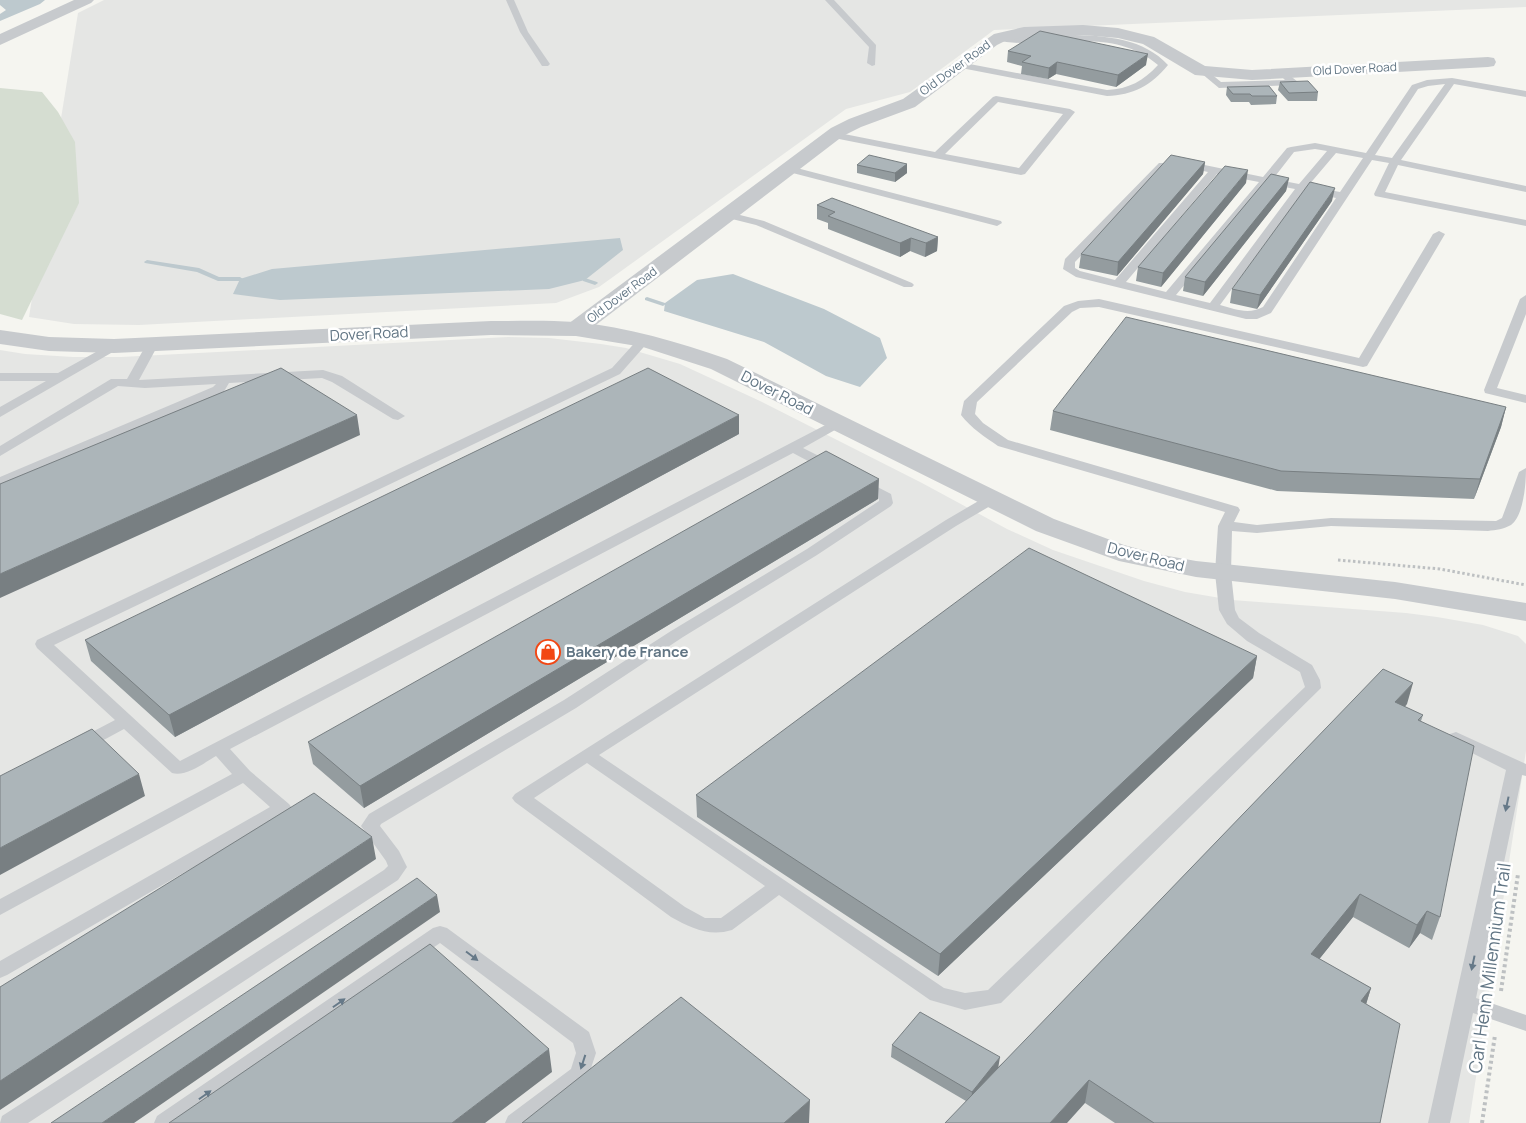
<svg xmlns="http://www.w3.org/2000/svg" width="1526" height="1123" font-family="Manrope,sans-serif">
<rect width="100%" height="100%" fill="#f5f5f0"/>
<path fill="#e5e6e4" d="M104,0H1526V7L994,30L910,92L846,109L599,287L556,303L139,325L74,324L29,317L78,13Z
M508,337L549,338L601,344L626,348L680,364L760,401L922,483L1007,529L1053,550L1144,581L1185,592L1232,600L1406,613L1437,617L1483,625L1518,636L1526,644V751L1469,1123H0V350L25,354L73,357H121Z"/>
<path fill="#d5ddd1" d="M0,88L42,92L58,112L75,142L79,203L22,320L0,314Z"/>
<path fill="#bdc9ce" d="M0,0H45L40,4L0,21V14L6,10L0,5Z
M620,238L623,250L585,280L549,289L280,300L233,294L240,279L272,269Z
M733,274L824,309L880,338L887,358L860,387L826,376L764,342L664,311L665,303L697,280Z"/>
<g fill="none" stroke-linecap="round" stroke-linejoin="round">
<path fill="#bdc9ce" fill-rule="evenodd" d="M147,260L199,268L219,277H240L243,279L240,281H218L197,272L145,263L144,262Z
M585,278L597,282L598,283L595,285L583,281V279Z
M647,297L665,303L666,304L663,306L645,300V298Z"/>
<path stroke="#bdc0c2" stroke-width="3" stroke-dasharray="2.5 2.5" stroke-linecap="butt" d="M1338,560L1440,569L1526,585"/>
<path stroke="#bdc0c2" stroke-width="4" stroke-dasharray="3 3" stroke-linecap="butt" d="M1501,991L1518,874
M1482,1123L1495,1035"/>
<path fill="#c7cacd" fill-rule="evenodd" d="M506,0H514L528,32L550,64L548,66H542L520,32Z
M825,0H834L876,45L875,65L872,66L867,63L869,47Z
M998,35C1049,39 1130,22 1168,65C1151,86 1133,95 1107,96L956,67L954,65L959,62L1107,90C1129,89 1143,81 1158,65C1108,23 1051,52 995,40V36Z
M1204,68L1221,82L1285,80L1278,73L1283,70L1298,82L1293,85L1219,88L1201,73V69Z
M1452,78L1526,91V97L1454,84L1401,160L1526,186V192L1398,165L1385,192L1526,220V226L1375,196L1374,194L1389,163L1372,160L1271,313L1257,319H1246L1076,277L1063,269L1065,259L1159,163H1167L1168,165L1075,262V268L1080,271L1115,280L1208,172L1181,166V162L1185,161L1263,177L1287,148L1291,147L1315,143L1366,153L1412,85L1427,80ZM1445,84L1392,158L1375,155L1418,89L1428,86ZM1315,149L1327,151L1299,184L1273,179L1294,152ZM1336,153L1363,158L1340,192L1308,186ZM1217,174L1259,182L1166,292L1126,282ZM1268,184L1295,189L1210,303L1176,295ZM1304,191L1336,198L1263,307C1248,315 1235,309 1220,305Z
M996,96L1070,109L1075,112L1025,174L1021,175L834,138L829,135L834,132L935,152L993,97ZM998,102L1063,114L1019,168L945,154Z
M789,166L1001,221L1002,223L997,226L785,171L784,169L785,167Z
M728,212L764,221L912,283L914,285L912,287H904L756,225L724,217L723,215Z
M1439,231L1445,234L1367,366L1363,367L1099,307L1080,308L1072,312L977,402L975,414L983,423L1008,440L1238,507L1240,510L1234,522L1257,525L1331,518L1496,521L1502,518L1519,472L1526,468C1526,483 1524,515 1511,525C1504,529 1496,530 1488,531L1331,526L1257,533L1232,531L1231,573L1235,610L1239,618L1259,633L1312,665L1320,680L1321,688L1001,1003L965,1010L930,1000L779,895L732,930C709,937 691,928 671,917L515,802L512,798L515,794L946,520L987,496H997L999,499L997,502L956,526L599,755L944,988L965,993L988,990L1305,687L1300,672L1247,641L1227,624L1219,610L1215,573L1218,526L1225,512L998,446C985,437 971,428 961,415L964,401L1064,306L1078,301L1099,299L1359,358L1433,234ZM587,763L765,886L721,918H705L685,907L534,798Z
M1526,295V314L1497,388L1526,395V403L1485,393L1484,390L1520,299Z
M644,336L650,340L620,374L54,645L180,761L837,419L844,423L842,426L803,448L835,464L837,467L835,470H825L793,453L230,749L250,771L289,804L292,808L289,812L7,975L0,978V961L270,807L243,783L0,915V899L232,774L216,756C204,763 186,777 172,773L124,729L87,749L81,751L75,749L72,745L75,741L115,720L37,648L35,644L37,640L612,368L640,337Z
M152,341L158,345L139,380L323,370L342,376L405,416L398,420L393,419L332,382L322,378L229,383L223,393L0,486V477L213,387L216,384L145,388L118,386L0,456V446L111,379H127L146,345Z
M114,342L120,346L118,349L0,417V407L46,381H0V373H58Z
M862,479L891,494L893,503L891,506L817,555L683,637L576,708L381,824L380,826L399,851L407,867L398,880L28,1123H0L2,1116L384,870L388,866L386,861L361,826L369,814L564,700L671,631L807,549L879,501V499L857,486L855,483L857,480Z
M1456,732L1526,764V776L1522,775L1476,998L1526,1015V1031L1473,1013L1450,1123H1428L1506,770L1450,742L1447,738L1450,734Z
M440,926L447,928L589,1032L596,1053L587,1080L532,1123H505L508,1116L571,1069L576,1053L573,1043L440,943L182,1123H154L157,1116L433,928Z"/>
<path fill="#c7cacd" fill-rule="evenodd" d="M74,0H94L91,3L0,45V34Z
M1083,25L1118,28L1154,37L1205,66L1252,70L1488,57L1494,58L1496,62L1494,66L1488,67L1252,80L1195,75L1143,44L1118,38L1083,35L1024,37L1005,41L997,45L915,107L861,127L843,136L584,334L576,336L568,334L565,329L568,324L831,128L849,119L903,99L994,34L1024,27Z"/>
<path fill="#c7cacd" fill-rule="evenodd" d="M491,321C519,321 547,320 575,322C628,327 678,342 727,359L1054,519L1124,545L1157,554L1196,561L1395,582L1526,603V621L1395,599L1196,577L1119,561L1036,531L711,369L643,347L576,336L491,335L114,353L49,351L0,344V330L49,337L114,339Z"/>
</g>
<path fill="#949c9f" d="M1008,51L1146,65L1116,87L1056,74L1048,79L1021,74L1022,66L1007,62Z
M1280,82L1318,92L1317,101H1288L1278,90Z
M1227,87L1277,96L1276,104L1251,105L1249,102H1231L1226,95Z
M1205,162L1203,174L1117,276L1079,268L1081,254Z
M907,164V173L895,182L857,173V165Z
M1289,178L1286,191L1203,296L1183,291L1185,277Z
M1246,183L1161,287L1136,281L1138,267Z
M1332,201L1257,309L1230,303L1232,289Z
M817,205L938,237L937,251L925,257L910,251L900,257L828,229V223L817,219Z
M1506,407L1501,427L1474,499L1277,491L1050,430L1053,411Z
M739,434L175,737L91,661L85,640Z
M878,499L364,808L313,764L308,742Z
M1257,656L1253,678L938,976L697,817L696,795Z
M1407,704L1405,707L1423,715L1421,721L1440,917L1432,940L1420,933L1409,948L1353,917L1319,959L1371,988L1366,1004L1380,1123H1115L1085,1103L966,1101L891,1057L892,1045L998,1067Z"/>
<path fill="#787f82" d="M1148,54L1146,65L1116,87L1118,75Z
M1057,62L1056,74L1048,79L1049,68Z
M1205,162L1203,174L1117,276L1118,262Z
M907,164V173L895,182V173Z
M1248,170L1246,183L1161,287L1163,273Z
M1289,178L1286,191L1203,296L1205,282Z
M1335,188L1332,201L1257,309L1260,295Z
M938,237L937,251L925,257L926,243Z
M911,238L910,251L900,257V243Z
M1506,407L1501,427L1474,499L1480,479Z
M357,415L360,435L0,598V574Z
M739,415V434L175,737L169,715Z
M879,479L878,499L364,808L360,786Z
M1257,656L1253,678L938,976L940,954Z
M1413,683L1407,704L1389,724L1395,702Z
M139,774L145,796L0,875V848Z
M372,837L376,859L0,1110V1081Z
M1360,894L1353,917L1305,977L1311,954Z
M437,895L440,912L134,1123H102Z
M1427,911L1420,933L1409,948L1417,925Z
M1371,988L1364,1011L1361,1001Z
M549,1049L552,1072L485,1123H452Z
M1000,1057L998,1069L971,1104L972,1092Z
M1089,1080L1085,1103L1067,1123H1050Z
M810,1100L809,1123H784Z"/>
<path fill="#acb5b9" stroke="#787f82" d="M1040,31L1148,54L1118,75L1057,62L1049,68L1022,62L1031,56L1008,51Z
M1308,81L1318,92L1289,93L1280,82Z
M1269,86L1277,96H1252L1250,94H1233L1227,87Z
M869,155L907,164L895,173L857,165Z
M1171,155L1205,162L1118,262L1081,254Z
M1225,166L1248,170L1163,273L1138,267Z
M1271,174L1289,178L1205,282L1185,277Z
M1310,182L1335,188L1260,295L1232,289Z
M832,198L938,237L926,243L911,238L900,243L828,216L835,212L817,205Z
M1126,317L1506,407L1480,479L1281,471L1053,411Z
M281,368L357,415L0,574V484Z
M648,368L739,415L169,715L85,640Z
M826,451L879,479L360,786L308,742Z
M1029,548L1257,656L940,954L696,795Z
M1383,669L1413,683L1395,702L1423,715L1418,720L1474,746L1440,917L1427,911L1417,925L1360,894L1311,954L1371,988L1361,1001L1400,1024L1380,1123H1154L1089,1080L1050,1123H945Z
M92,729L139,774L0,848V776Z
M314,793L372,837L0,1081V987Z
M417,878L437,895L102,1123H51Z
M430,944L549,1049L452,1123H169Z
M681,997L810,1100L784,1123H522Z
M920,1012L1000,1057L972,1092L892,1045Z"/>
<defs><path id="oneway-solid" d="M-6-.8H1V-3.2L6.5 0L1 3.2V.8H-6Z" transform="scale(1.25)"/></defs>
<g fill="#667988">
<use href="#oneway-solid" transform="translate(1507 804) rotate(102)"/>
<use href="#oneway-solid" transform="translate(472 956) rotate(37)"/>
<use href="#oneway-solid" transform="translate(1473 963) rotate(102)"/>
<use href="#oneway-solid" transform="translate(339 1003) rotate(-35)"/>
<use href="#oneway-solid" transform="translate(583 1062) rotate(108)"/>
<use href="#oneway-solid" transform="translate(205 1095) rotate(-35)"/>
</g>
<defs>
<symbol id="shop-ring" viewBox="-11 -11 22 22"><circle r="9.5" fill="#fff" stroke="#f24714" stroke-width="1.5"/><path d="M-5-2.5h2.3a2.7 3.5 0 0 1 5.4 0H5L5.5 6h-11ZM-1.5-2.5h3a1.5 2.3 0 0 0-3 0Z" fill="#f24714"/></symbol>
</defs>
<g fill-rule="evenodd">
<use href="#shop-ring" x="534" y="638" width="28" height="28"/>
</g>
<g text-anchor="middle" stroke-width="5" stroke-linejoin="round" paint-order="stroke">
<g font-size="12" fill="#617584" stroke="#fff">
<text transform="translate(955 68) rotate(-36)" y="4">Old Dover Road</text>
<text transform="translate(1355 69) rotate(-3)" y="4">Old Dover Road</text>
<text transform="translate(622 295) rotate(-37)" y="4">Old Dover Road</text>
</g>
<g font-size="15" fill="#617584" stroke="#fff">
<text transform="translate(369 334) rotate(-3)" y="5">Dover Road</text>
<text transform="translate(777 393) rotate(27)" y="5">Dover Road</text>
<text transform="translate(1146 557) rotate(14)" y="5">Dover Road</text>
</g>
<g font-size="15" font-weight="bold" fill="#617584" stroke="#fff" text-anchor="start">
<text x="566" y="657">Bakery de France</text>
</g>
<g font-size="18" fill="#617584" stroke="#fff">
<text transform="translate(1490 968) rotate(-82)" y="6">Carl Henn Millennium Trail</text>
</g>
</g>
</svg>
